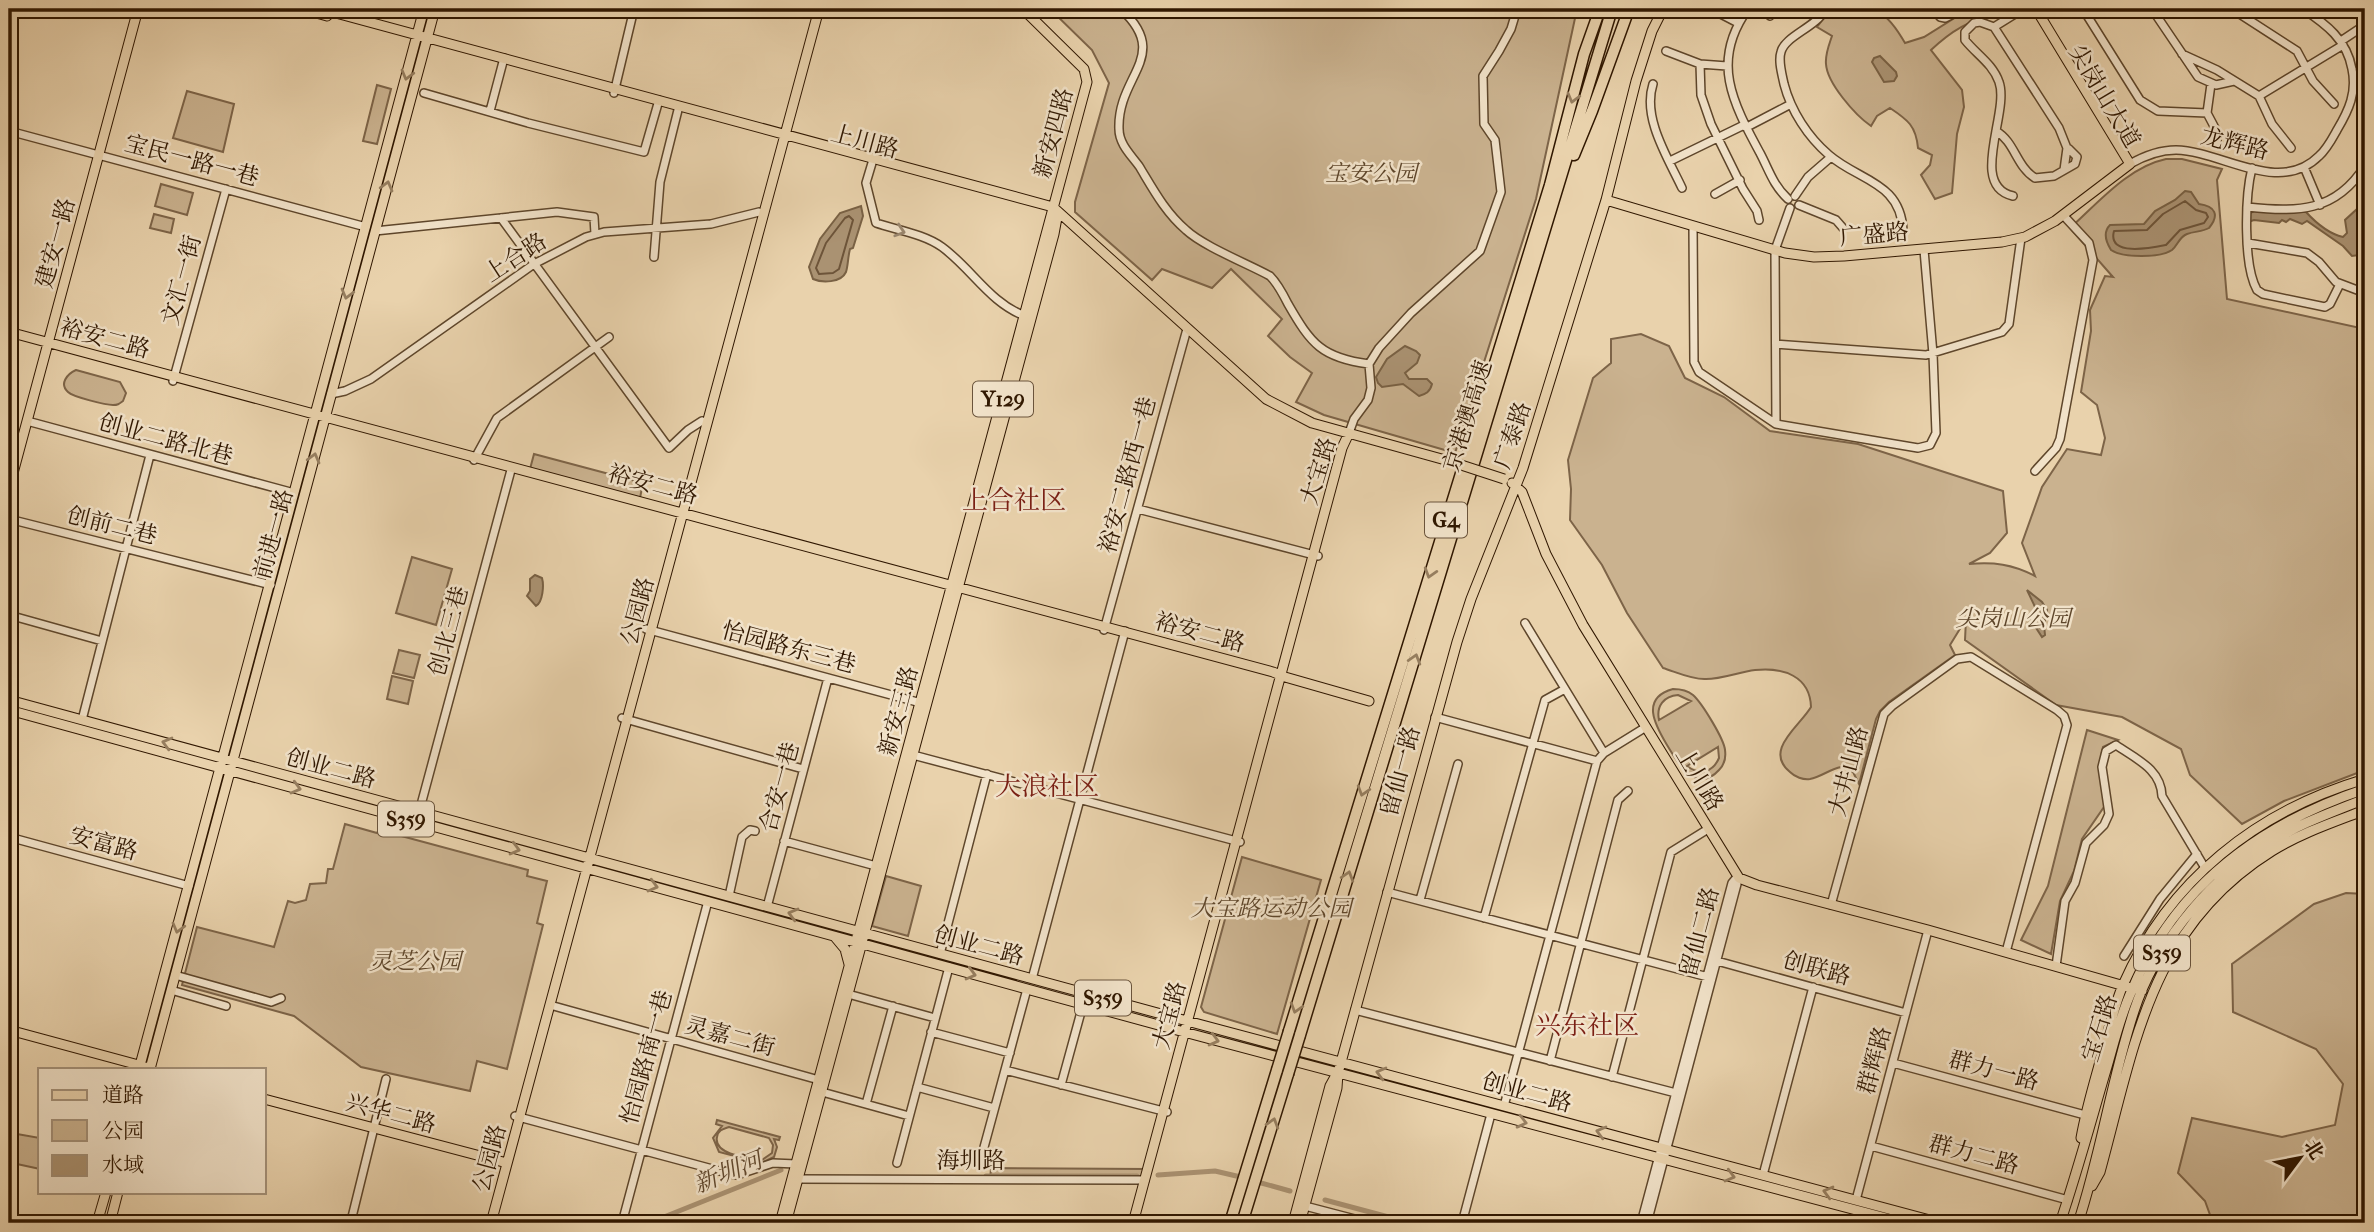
<svg xmlns="http://www.w3.org/2000/svg" width="2374" height="1232" font-family="'IM FELL French Canon','Noto Serif SC',serif">
<rect width="100%" height="100%" fill="#e9d2ac"/>
<filter id="stains"><feTurbulence type="fractalNoise" baseFrequency=".00286" numOctaves="4"/><feColorMatrix values="0 0 0 0 .2 0 0 0 0 .09 0 0 0 0 .02 0 0 0 .5 -.17"/></filter>
<radialGradient id="worn" r=".72"><stop offset=".6" stop-color="#630" stop-opacity="0"/><stop offset="1" stop-color="#630" stop-opacity=".3"/></radialGradient>
<path fill="#cab28f" stroke="#7d6448" stroke-width="2" fill-rule="evenodd" d="M1050,9H1577L1536,199L1455,453L1324,415L1296,402L1312,373L1290,357L1268,336L1282,319L1231,269L1212,288L1162,269L1152,280L1075,212V202L1109,83L1092,50Z
M1831,9C1874,9 1882,3 1905,43L1924,37L1969,9H1979L1986,19C1966,20 1946,36 1931,50L1962,90L1964,107L1957,134L1952,193L1935,199L1921,175L1930,165L1932,155L1918,148C1916,126 1908,120 1890,108L1877,116L1871,126C1855,115 1827,83 1826,64C1825,54 1829,45 1832,36L1817,27Z
M377,85L391,89L377,144L363,141Z
M187,91L234,104L223,152L173,138Z
M2166,159H2182L2222,169L2217,180L2227,299L2365,329V770L2284,801L2242,824L2190,775L2181,749L2122,717L2056,705L1965,640L1966,619L1950,645L1955,655L1889,702L1880,711L1876,719L1859,784L1853,772L1841,767C1830,769 1821,777 1810,779C1803,780 1795,777 1790,772C1763,750 1800,726 1811,707C1810,676 1783,667 1755,670C1739,672 1722,679 1706,679C1693,680 1676,672 1663,668L1627,613L1602,565L1570,520L1571,489L1568,460L1593,378L1611,363V339L1641,334L1669,346L1685,378L1724,397L1770,431L1858,444L2003,491L2007,533L1990,553L1969,564C1994,562 2012,564 2035,576L2022,543L2042,487L2067,449L2101,455L2105,438L2097,405L2081,392L2091,331L2090,310L2105,276L2113,277L2070,228C2098,203 2128,167 2166,159Z
M161,184L193,193L187,215L155,206Z
M154,214L174,219L171,233L150,228Z
M76,370L120,382L126,393L123,401C119,404 118,405 113,405C106,405 73,397 68,392C59,384 67,374 76,370Z
M534,454L643,483L640,498L530,469Z
M412,557L452,569L436,625L396,613Z
M399,650L420,655L414,678L393,673Z
M392,676L413,681L408,704L387,699Z
M1673,689C1681,689 1687,690 1693,695C1702,703 1724,739 1725,750C1726,757 1724,765 1719,770C1696,795 1677,762 1667,745C1655,725 1640,698 1673,689ZM1678,695L1691,701L1659,720C1656,706 1664,696 1678,695ZM1718,747L1719,758C1713,772 1700,776 1687,766Z
M2087,730L2118,740L2103,747L2099,767L2106,804L2082,839L2074,871L2060,901L2051,954L2021,940L2048,886Z
M345,824L377,833L379,830L528,870L527,876L547,881L537,923L543,925L507,1069L477,1061L470,1091L361,1067L294,1016L182,985L197,927L274,947L288,901L295,903L306,900L310,884L326,883L328,869H333Z
M1242,857L1321,880L1277,1034L1204,1012L1201,1007Z
M886,876L921,886L908,936L872,926Z
M2346,893L2365,894V1223H2213L2205,1201L2178,1173L2192,1118L2282,1137L2335,1125L2343,1084L2316,1049L2233,1012L2232,964L2314,904Z
M717,1120L780,1137L779,1140L774,1139L777,1147L774,1157L761,1163L719,1152L713,1138L722,1126L716,1124ZM729,1127L769,1138L773,1145L772,1153L762,1160C750,1158 713,1155 717,1137C718,1130 723,1129 729,1127Z
M17,1134L40,1138V1169L17,1164L9,1159V1140Z
M991,1168L1148,1169L1145,1180L990,1181Z"/>
<path fill="#aa9272" stroke="#796144" stroke-width="2" d="M1880,56L1896,72L1897,76L1894,81L1884,82L1872,62L1874,58Z
M2185,191L2191,192L2199,204C2215,206 2220,215 2209,228C2202,232 2195,231 2187,234C2179,237 2178,245 2172,250C2160,258 2123,258 2111,250C2106,242 2103,232 2110,225L2144,224L2155,211L2175,200Z
M2365,197V259L2359,255L2352,256L2343,246L2307,221L2302,224L2290,219L2286,222L2282,220L2279,223L2254,220L2248,222L2249,214L2256,210L2306,212C2317,224 2330,234 2343,237L2347,233L2345,220L2357,209L2363,208Z
M861,206L863,216L853,248L850,249C848,256 848,266 846,272C841,283 822,283 813,279L809,267L820,239L840,213Z
M1405,346L1416,351L1420,355L1417,363L1405,373L1409,379H1427L1432,384C1430,392 1426,394 1419,396L1403,384L1382,387L1378,383L1376,377L1387,359Z
M535,575L542,578C544,585 543,602 536,606L527,596L530,591V579Z
M2027,590L2042,602L2047,610L2044,625L2045,635L2042,637L2031,620L2034,617L2032,613L2036,609Z"/>
<g fill="none" stroke-linecap="round" stroke-linejoin="round">
<path stroke="#6d5439" stroke-width="2" d="M2185,201L2196,210L2206,213L2208,217L2204,223L2180,230L2166,245C2151,248 2107,257 2114,231L2147,230L2163,214Z
M849,216L853,220L839,269L833,273L819,274L816,268L826,243L845,218Z"/>
<path stroke="#aa9272" stroke-width="5" d="M1158,1175L1215,1171L1245,1178
M986,1176H1137
M1254,1181L1290,1191
M1325,1200L1411,1223
M649,1223L781,1170"/>
<defs>
<path id="minor" d="M1121,9C1172,56 1117,75 1119,129C1119,144 1131,155 1139,166C1153,189 1165,212 1186,230C1203,246 1248,264 1270,276C1278,284 1283,294 1288,304C1311,344 1322,358 1369,364
M1711,9L1738,23
M1748,9C1710,61 1733,103 1760,153C1769,170 1773,185 1788,199
M1826,9C1815,28 1785,36 1781,52C1778,61 1782,74 1784,84C1791,111 1808,137 1829,155C1859,181 1901,182 1903,231
M1934,9L1940,17L1945,18L1963,9
M2083,9L2140,100L2158,111L2207,113
M2152,9L2198,77L2216,85L2234,81
M2232,9L2297,51L2313,81L2334,104
M2364,9L2365,10
M1770,16L1772,9
M1994,27L2023,9
M2341,41L2365,25
M1666,51L1700,64L1727,66
M2182,54L2217,70L2259,96L2272,124L2291,148
M1700,64L1701,95L1711,124L1743,189L1757,211L1759,220
M1653,84C1642,118 1668,158 1682,188
M2211,84L2207,113L2216,130L2217,142
M424,93L528,123L644,152L659,100
M614,93L634,9
M2259,96L2343,45
M490,111L504,58
M9,131L366,227
M1996,131C2015,142 2016,166 2035,178L2054,176L2075,164L2077,157L2069,149L2067,148L2064,170
M872,158V163L866,183L876,223C897,230 924,234 942,247C972,269 990,303 1025,316
M1670,161L1742,126L1747,127L1791,104
M2130,164C2144,156 2159,150 2176,150C2222,151 2279,196 2319,156C2327,149 2332,139 2337,130C2349,110 2357,92 2352,69C2347,40 2326,24 2303,9
M2304,167L2320,205
M2252,168C2245,196 2243,265 2257,290L2263,294L2325,307L2330,304L2340,284
M1715,194L1740,180
M1795,196L1808,177L1831,157
M2013,196C1968,186 2010,112 1999,82C1993,64 1976,54 1965,40V32L1974,23L1980,22L1994,27L2059,128L2067,148
M1799,205L1836,220L1843,228
M2247,207C2297,212 2335,213 2365,166
M501,218L669,448L688,430L702,421
M1693,226L1694,362L1699,372L1776,424L1918,448L1930,445L1936,433L1933,354L1924,250
M375,231L557,212L594,217L595,234
M2248,243L2307,253L2319,262L2336,282L2365,293
M654,257L660,182L679,106
M1776,344L1926,355L2002,332L2009,324L2021,238
M173,381L226,189
M331,394L345,391L371,379L534,264L586,237L604,232L711,224L759,212
M27,421L294,493
M1776,424L1775,250L1790,208
M1349,433L1354,419L1368,400L1371,388L1369,364L1379,348L1411,313L1480,251L1501,192L1495,140L1484,124L1483,76L1499,51L1511,29L1517,9
M474,460L497,418L609,337
M2035,471L2056,448L2060,439L2093,260L2089,243L2063,215
M1138,509L1318,556
M9,519L271,585
M9,615L102,641
M1525,623L1604,753
M646,629L921,703
M1104,630L1187,329
M1435,717L1597,761
M622,718L803,769
M82,720L150,455
M913,755L1240,842
M422,801L511,470
M9,837L189,886
M784,841L876,866
M1387,892L1708,977
M729,896L742,837L750,830L755,831
M1420,900L1458,764
M1831,905L1884,714L1892,706L1957,659L1971,657L2057,710L2064,716L2067,725L2006,952
M767,907L828,678
M1484,918L1545,700L1565,689
M940,954L987,774
M2124,956L2160,899L2197,854
M1717,961L1906,1013
M2056,966L2065,901L2075,883L2086,843L2104,825L2109,814L2102,767L2106,751L2116,745C2136,759 2161,769 2162,796L2205,868
M175,975L271,1002L281,998
M1032,979L1125,631
M171,990L226,1006
M848,994L935,1018
M550,1005L819,1080
M1355,1010L1672,1092
M931,1032L1010,1053
M1550,1061L1618,800L1628,791
M1893,1063L2085,1115
M1005,1070L1167,1112
M1612,1077L1671,852L1708,829
M1061,1085L1081,1012
M917,1087L994,1108
M822,1092L909,1116
M866,1104L893,1006
M1504,1106L1597,761L1604,753L1646,727
M515,1116L731,1174L737,1175L773,1163L796,1164
M1871,1146L2068,1200
M980,1162L1027,989
M897,1163L949,967
M1763,1175L1813,987
M798,1179L1145,1180
M1856,1200L1928,930
M1305,1206L1370,1223
M352,1217L386,1079
M339,1223L352,1217L376,1223
M622,1223L708,901
M1462,1223L1491,1114
M1641,1223L1732,883L1737,877
M1647,1223L1737,884V877"/>
<path id="major" d="M302,9L327,16
M321,9L1053,207L1266,399L1312,423L1449,461
M1606,200L1785,253L1814,257L1844,256L2002,242L2025,237L2055,221L2130,164L2036,9
M9,332L1273,672L1285,677L1369,701
M1512,483L1522,492L1546,554L1583,625L1739,878L1757,885L1928,930L2142,991
M9,488L138,9
M9,700L1187,1021L1941,1223
M9,710L1184,1032L1905,1223
M835,937L845,949L849,964
M9,1030L146,1067
M139,1069L424,9
M150,1069L435,9
M264,1099L507,1163
M2081,1138C2086,1109 2095,1080 2103,1051C2109,1029 2114,1006 2123,985C2169,880 2257,811 2365,779
M2092,1186L2100,1172C2135,1044 2150,927 2272,851C2301,833 2334,822 2365,810
M97,1223L106,1192
M110,1223L118,1192
M491,1223L819,9
M780,1223L1087,82L1084,69L1023,9
M786,1223L1054,234L1058,212
M1133,1223L1342,448L1349,433
M1293,1223L1330,1086L1335,1077
M1300,1223L1337,1088L1338,1073L1457,642L1471,599L1523,468L1606,200L1636,81L1652,31L1663,9
M2060,1223C2077,1173 2091,1121 2106,1070C2114,1043 2120,1016 2132,990C2176,885 2260,824 2365,789
M2078,1223C2101,1154 2111,1081 2134,1011C2155,947 2203,887 2259,849C2291,827 2329,813 2365,799"/>
<path id="highway" d="M1574,155L1592,111L1629,9
M1289,1031L1550,185L1584,54L1600,9
M1300,1035L1612,9
M1230,1223L1277,1070
M1242,1223L1288,1074"/>
</defs>
<use href="#minor" stroke="#5e462b" stroke-width="10"/>
<use href="#major" stroke="#301700" stroke-width="11"/>
<use href="#highway" stroke="#301700" stroke-width="13"/>
<use href="#minor" stroke="#f1e2c9" stroke-width="7"/>
<use href="#major" stroke="#e9d2ac" stroke-width="9"/>
<use href="#highway" stroke="#e9d2ac" stroke-width="10"/>
<defs>
<path id="major-bridge" d="M1449,461L1504,479"/>
<path id="highway-bridge" d="M1277,1070L1289,1031
M1288,1074L1300,1035"/>
</defs>
<use href="#major-bridge" stroke="#301700" stroke-width="11" stroke-linecap="butt"/>
<use href="#highway-bridge" stroke="#301700" stroke-width="13" stroke-linecap="butt"/>
<use href="#major-bridge" stroke="#e9d2ac" stroke-width="9"/>
<use href="#highway-bridge" stroke="#e9d2ac" stroke-width="10"/>
</g>
<defs><path id="oneway-chevron" d="M-2-3.5L2.5 0L-2 3.5" fill="none" stroke-width="1.6" stroke-linecap="round" stroke-linejoin="round" transform="scale(1.75)"/></defs>
<g stroke="#967e5f">
<use href="#oneway-chevron" transform="translate(407 75) rotate(105)"/>
<use href="#oneway-chevron" transform="translate(1573 98) rotate(105)"/>
<use href="#oneway-chevron" transform="translate(387 186) rotate(-75)"/>
<use href="#oneway-chevron" transform="translate(347 294) rotate(105)"/>
<use href="#oneway-chevron" transform="translate(314 458) rotate(-75)"/>
<use href="#oneway-chevron" transform="translate(1430 573) rotate(107)"/>
<use href="#oneway-chevron" transform="translate(1415 659) rotate(-73)"/>
<use href="#oneway-chevron" transform="translate(167 743) rotate(-165)"/>
<use href="#oneway-chevron" transform="translate(296 788) rotate(15)"/>
<use href="#oneway-chevron" transform="translate(1363 791) rotate(107)"/>
<use href="#oneway-chevron" transform="translate(515 849) rotate(15)"/>
<use href="#oneway-chevron" transform="translate(1348 876) rotate(-73)"/>
<use href="#oneway-chevron" transform="translate(653 886) rotate(15)"/>
<use href="#oneway-chevron" transform="translate(793 914) rotate(-165)"/>
<use href="#oneway-chevron" transform="translate(178 928) rotate(105)"/>
<use href="#oneway-chevron" transform="translate(971 974) rotate(15)"/>
<use href="#oneway-chevron" transform="translate(1296 1008) rotate(107)"/>
<use href="#oneway-chevron" transform="translate(1214 1040) rotate(15)"/>
<use href="#oneway-chevron" transform="translate(1381 1073) rotate(-165)"/>
<use href="#oneway-chevron" transform="translate(1522 1122) rotate(14)"/>
<use href="#oneway-chevron" transform="translate(1273 1123) rotate(-73)"/>
<use href="#oneway-chevron" transform="translate(1601 1132) rotate(-165)"/>
<use href="#oneway-chevron" transform="translate(1730 1176) rotate(15)"/>
<use href="#oneway-chevron" transform="translate(1828 1192) rotate(-165)"/>
</g>
<use stroke="#9a876f" href="#oneway-chevron" transform="translate(900 231) rotate(18)"/>
<g text-anchor="middle" stroke-width="5" stroke-linejoin="round" paint-order="stroke">
<g fill="#f1e2c9" stroke="#6a543c" stroke-width="2">
<rect x="973" y="381.5" width="60" height="35" rx="5"/>
<rect x="1425" y="502.5" width="42" height="35" rx="5"/>
<rect x="378" y="801.5" width="56" height="35" rx="5"/>
<rect x="2134" y="935.5" width="56" height="35" rx="5"/>
<rect x="1075" y="980.5" width="56" height="35" rx="5"/>
</g>
<g font-size="21" font-weight="bold" fill="#301700">
<text x="1003" y="406">Y129</text>
<text x="1446" y="527">G4</text>
<text x="406" y="826">S359</text>
<text x="2162" y="960">S359</text>
<text x="1103" y="1005">S359</text>
</g>
<g font-size="23" fill="#301700" stroke="#f1e2c9">
<text transform="translate(2105 96) rotate(59)" y="8">尖岗山大道</text>
<text transform="translate(1053 133) rotate(-75)" y="8">新安四路</text>
<text transform="translate(865 141) rotate(15)" y="8">上川路</text>
<text transform="translate(2235 143) rotate(14)" y="8">龙辉路</text>
<text transform="translate(192 160) rotate(15)" y="8">宝民一路一巷</text>
<text transform="translate(1874 234) rotate(-5)" y="8">广盛路</text>
<text transform="translate(55 243) rotate(-75)" y="8">建安一路</text>
<text transform="translate(515 257) rotate(-33)" y="8">上合路</text>
<text transform="translate(181 280) rotate(-75)" y="8">文汇一街</text>
<text transform="translate(105 338) rotate(15)" y="8">裕安二路</text>
<text transform="translate(1467 416) rotate(-73)" y="8">京港澳高速</text>
<text transform="translate(1512 435) rotate(-71)" y="8">广泰路</text>
<text transform="translate(166 439) rotate(15)" y="8">创业二路北巷</text>
<text transform="translate(1318 471) rotate(-73)" y="8">大宝路</text>
<text transform="translate(1127 475) rotate(-75)" y="8">裕安二路西一巷</text>
<text transform="translate(653 484) rotate(15)" y="8">裕安二路</text>
<text transform="translate(112 525) rotate(14)" y="8">创前二巷</text>
<text transform="translate(273 534) rotate(-75)" y="8">前进一路</text>
<text transform="translate(637 611) rotate(-75)" y="8">公园路</text>
<text transform="translate(448 631) rotate(-75)" y="8">创北三巷</text>
<text transform="translate(1200 632) rotate(15)" y="8">裕安二路</text>
<text transform="translate(789 647) rotate(15)" y="8">怡园路东三巷</text>
<text transform="translate(898 711) rotate(-75)" y="8">新安三路</text>
<text transform="translate(331 768) rotate(15)" y="8">创业二路</text>
<text transform="translate(1400 771) rotate(-75)" y="8">留仙一路</text>
<text transform="translate(1848 771) rotate(-75)" y="8">大井山路</text>
<text transform="translate(1700 779) rotate(59)" y="8">上川路</text>
<text transform="translate(779 787) rotate(-75)" y="8">合安一巷</text>
<text transform="translate(104 843) rotate(15)" y="8">安富路</text>
<text transform="translate(1699 932) rotate(-75)" y="8">留仙二路</text>
<text transform="translate(979 945) rotate(15)" y="8">创业二路</text>
<text transform="translate(1817 968) rotate(15)" y="8">创联路</text>
<text transform="translate(1169 1015) rotate(-75)" y="8">大宝路</text>
<text transform="translate(2099 1028) rotate(-73)" y="8">宝石路</text>
<text transform="translate(730 1036) rotate(15)" y="8">灵嘉二街</text>
<text transform="translate(646 1057) rotate(-75)" y="8">怡园路南一巷</text>
<text transform="translate(1874 1060) rotate(-75)" y="8">群辉路</text>
<text transform="translate(1994 1070) rotate(15)" y="8">群力一路</text>
<text transform="translate(1527 1092) rotate(15)" y="8">创业二路</text>
<text transform="translate(391 1113) rotate(15)" y="8">兴华二路</text>
<text transform="translate(1974 1154) rotate(15)" y="8">群力二路</text>
<text transform="translate(489 1158) rotate(-75)" y="8">公园路</text>
<text x="971" y="1168">海圳路</text>
</g>
<g font-size="23" font-style="italic" fill="#5e462b" stroke="#f1e2c9">
<text x="1371" y="181">宝安公园</text>
<text x="2013" y="626">尖岗山公园</text>
<text x="1271" y="916">大宝路运动公园</text>
<text x="415" y="969">灵芝公园</text>
</g>
<g font-size="24" font-style="italic" fill="#61482e" stroke="#f1e2c9">
<text transform="translate(728 1172) rotate(-22)" y="8">新圳河</text>
</g>
<g font-size="26" fill="#7a1f14" stroke="#f1e2c9">
<text x="1014" y="509">上合社区</text>
<text x="1047" y="795">大浪社区</text>
<text x="1587" y="1034">兴东社区</text>
</g>
</g>
<rect width="2374" height="1232" fill="none" stroke="#e9d2ac" stroke-width="35"/>
<rect x="10" y="10" width="2353" height="1211" fill="none" stroke="#301700" stroke-width="3.5"/>
<rect x="18" y="18" width="2339" height="1197" fill="none" stroke="#301700" stroke-width="2"/>
<rect x="38" y="1068" width="228" height="126" fill="#f1e2c9" stroke="#a49179" stroke-width="2"/>
<rect x="52" y="1090" width="35" height="10" fill="#e9d2ac" stroke="#a49179" stroke-width="2"/>
<text x="102" y="1102" font-size="21" fill="#301700">道路</text>
<rect x="52" y="1120" width="35" height="21" fill="#cab28f" stroke="#a49179" stroke-width="2"/>
<text x="102" y="1138" font-size="21" fill="#301700">公园</text>
<rect x="52" y="1155" width="35" height="21" fill="#aa9272" stroke="#a49179" stroke-width="2"/>
<text x="102" y="1172" font-size="21" fill="#301700">水域</text>
<g transform="translate(2300 1158) rotate(58)" stroke="#f1e2c9" stroke-width="5" paint-order="stroke">
<path d="M0-5L12 26L0 18L-12 26Z" fill="#301700"/>
<text y="-10" font-size="19" font-weight="bold" text-anchor="middle" fill="#301700">北</text>
</g>
<rect width="100%" height="100%" filter="url(#stains)"/>
<rect width="100%" height="100%" fill="url(#worn)"/>
</svg>
